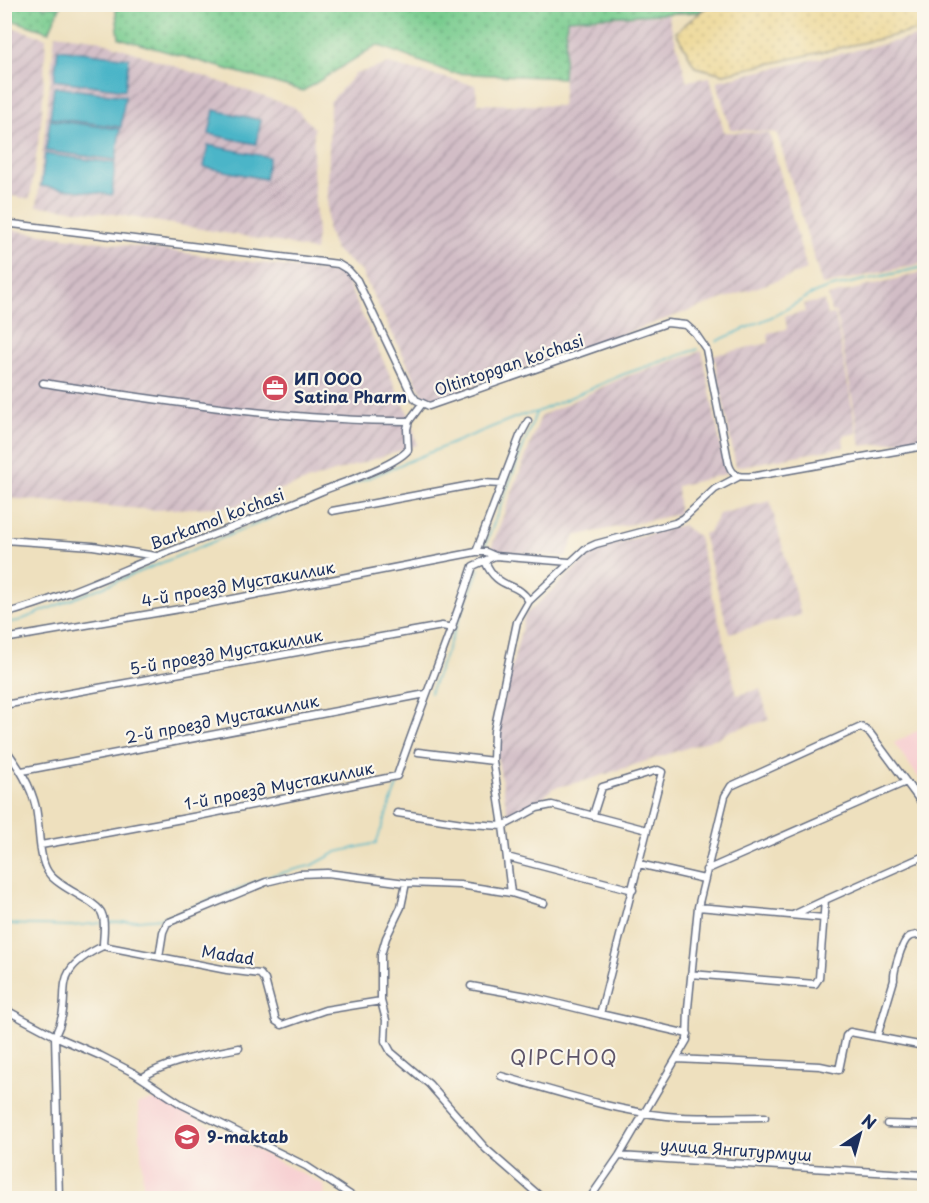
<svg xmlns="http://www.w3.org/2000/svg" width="929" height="1203" font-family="'Playpen Sans',sans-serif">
<defs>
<pattern id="industrial-furrows" width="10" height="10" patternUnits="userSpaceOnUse" patternTransform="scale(1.5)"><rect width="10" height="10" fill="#d2bdc6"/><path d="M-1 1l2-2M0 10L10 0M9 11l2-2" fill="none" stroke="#aa9aa4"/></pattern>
<pattern id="grass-dots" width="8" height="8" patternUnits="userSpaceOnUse" patternTransform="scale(1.5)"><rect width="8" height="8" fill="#79cc8f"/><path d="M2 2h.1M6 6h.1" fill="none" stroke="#62a678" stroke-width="1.8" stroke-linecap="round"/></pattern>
<pattern id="sand-dots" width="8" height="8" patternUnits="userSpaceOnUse" patternTransform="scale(1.5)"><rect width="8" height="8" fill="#eeda9e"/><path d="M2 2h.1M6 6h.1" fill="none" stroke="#ccbb8a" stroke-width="1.8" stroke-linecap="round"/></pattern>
</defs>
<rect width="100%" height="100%" fill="#fbf7ec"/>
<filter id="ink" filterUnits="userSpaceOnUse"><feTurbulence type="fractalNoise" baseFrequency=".0167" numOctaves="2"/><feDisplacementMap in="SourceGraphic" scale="12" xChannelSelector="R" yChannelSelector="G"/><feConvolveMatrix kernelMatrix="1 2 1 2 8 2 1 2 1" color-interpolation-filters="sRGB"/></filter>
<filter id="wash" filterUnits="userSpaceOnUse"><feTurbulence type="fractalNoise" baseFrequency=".008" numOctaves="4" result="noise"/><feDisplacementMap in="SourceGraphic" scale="24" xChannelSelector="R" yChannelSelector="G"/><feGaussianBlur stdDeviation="1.35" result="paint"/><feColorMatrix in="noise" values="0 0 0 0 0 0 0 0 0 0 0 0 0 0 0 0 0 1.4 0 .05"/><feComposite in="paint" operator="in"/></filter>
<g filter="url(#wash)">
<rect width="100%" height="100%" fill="#eee0be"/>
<path fill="#f7cfd1" d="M924,727V785L894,743Z
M158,1099L324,1185L325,1198H144L138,1103Z"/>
<path fill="url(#industrial-furrows)" d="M668,15L687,81L710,77L724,132L769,133L807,270L438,398L424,397L361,271L335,250L327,228L330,102L355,74L388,64L475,85L478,104L562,106L568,20Z
M5,25L46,38L42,115L30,199L5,195Z
M55,34L95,39L294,107L314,128L313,168L317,234L315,251L283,243L113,214L37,206Z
M915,37L924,58V263L822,285L777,133L730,129L717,81Z
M5,229L343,274L412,422L417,445L279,490L235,506L154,510L5,498Z
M924,272V438L861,446L836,312H831L828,296Z
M824,301L827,315L835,314L857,433L843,436L844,447L736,467L714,355L769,343L768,333L787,329L785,316L805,312L804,304Z
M702,351L726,474L677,486L679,514L575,536L566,557L490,551L541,416L622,378Z
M770,501L801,615L729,633L703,534L709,532L719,514Z
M682,525L698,536L737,695L760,689L769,720L732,730L717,738L588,780L553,788L537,802L508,815L497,755L498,721L525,615L597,549Z"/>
<path fill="url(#grass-dots)" stroke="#4a7e76" stroke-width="1.5" d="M4,5H42L43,7L61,5L49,32L5,18Z
M115,5V4L708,5L698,12L567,19L563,78L451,73L377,45L303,91L119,38Z"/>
<path fill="url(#sand-dots)" stroke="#84847e" stroke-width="1.5" d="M709,5H924V44L914,31L724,74L695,67L676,32Z"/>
<path fill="#4bb5c8" stroke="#337293" stroke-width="1.5" d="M58,49L129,58L125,90L54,80Z
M54,87L125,96L121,127L50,118Z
M214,110L261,120L256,144L209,134Z
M50,120L120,129L116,160L46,151Z
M208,145L269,157L265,179L204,167Z
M45,154L115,163L112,195L41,186Z"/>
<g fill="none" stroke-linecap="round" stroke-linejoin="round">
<path stroke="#4bb5c8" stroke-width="1.5" d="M717,341L778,314L810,295L828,288L924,267
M484,549L536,413
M4,623L18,621C186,554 352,484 519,416L537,412L624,374L698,349
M430,693L479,569
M105,923L161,918L175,914L273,875L313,865L337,852L376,843L400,777
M4,924L71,926L101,923"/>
</g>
</g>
<g filter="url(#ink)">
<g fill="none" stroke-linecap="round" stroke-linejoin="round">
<defs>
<path id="minor" d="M4,223L338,264L348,270L357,280L411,393L416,400L429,406L667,323L686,325L695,333L706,349L729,465C734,479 742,477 756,476L924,446
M43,383C164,401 286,421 409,421L422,404
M332,511L482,483L502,484
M4,540L93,546L156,556
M476,552L520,436L528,421
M485,561C498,592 517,580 529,601
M4,614C59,599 106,577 158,556C213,535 268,514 322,491C344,482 394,466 408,450L407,429L409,421
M4,639L191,607L476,552H486L495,556L569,562
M4,705L442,626L453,628
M4,747C18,766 31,785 36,808C40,827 38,857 48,872C59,889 98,901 102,914C106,923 103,936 103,946C43,975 77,992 55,1036L59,1198
M418,752L493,761
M22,771L426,694
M397,813L469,824L503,826L537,808L552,805L647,830
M41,845L198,816L397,776C421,705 450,637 473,566L495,556
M507,857L633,890
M639,864L704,879
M706,870L906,782
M406,883L401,907L386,938L381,955V1001L386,1020L385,1041L391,1052L429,1084L486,1149L542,1198
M511,893L503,826L493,761L494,731L517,622L529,601L585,549L596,544L675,523L684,518L715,489L738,477
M698,907L824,918
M793,915L825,900
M103,946L227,970L260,974L265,980L276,1021L282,1025L325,1010L381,1001
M159,957L163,932L167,923L266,882L299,874L327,873L406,883L460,885L511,893L544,903
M691,974L815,984L819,978L825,900L924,856
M471,986L527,996L600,1014L662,772L658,770L602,787L593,815
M4,1009L55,1036L101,1056L134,1073L181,1104L306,1166L355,1198
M600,1014L688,1034
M877,1037L894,980C893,972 902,941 909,937C913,935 920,935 924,934
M676,1059L820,1066L839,1070L846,1036L850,1032L924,1046
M501,1076C555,1091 611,1110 667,1116C699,1119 733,1117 765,1117
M142,1078C163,1062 213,1053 239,1048
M887,1124L924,1125
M619,1156L924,1175
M590,1198L619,1156L687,1040L688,1008L698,907L725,796L731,786L861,727L870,733L924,806"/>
</defs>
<use href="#minor" stroke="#656d80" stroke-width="9"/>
<use href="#minor" stroke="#fff" stroke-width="6"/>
</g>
</g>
<defs>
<symbol id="office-disc" viewBox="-11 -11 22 22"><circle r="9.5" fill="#d1495b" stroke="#fbf7ec"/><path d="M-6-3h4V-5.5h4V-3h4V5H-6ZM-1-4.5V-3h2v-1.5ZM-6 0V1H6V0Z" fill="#fff"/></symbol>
<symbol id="school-disc" viewBox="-11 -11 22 22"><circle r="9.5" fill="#d1495b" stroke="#fbf7ec"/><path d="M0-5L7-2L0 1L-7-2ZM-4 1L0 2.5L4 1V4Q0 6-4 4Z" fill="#fff"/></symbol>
</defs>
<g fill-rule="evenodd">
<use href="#office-disc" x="260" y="373" width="30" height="30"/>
<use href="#school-disc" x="172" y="1122" width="30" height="30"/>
</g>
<g text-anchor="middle" stroke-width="4.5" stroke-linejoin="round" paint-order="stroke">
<g font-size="16" fill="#1b2f5e" stroke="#fbf7ec">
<text transform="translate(509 365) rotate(-19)" y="6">Oltintopgan ko'chasi</text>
<text transform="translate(217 519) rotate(-21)" y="6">Barkamol ko'chasi</text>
<text transform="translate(238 584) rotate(-10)" y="6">4-й проезд Мустакиллик</text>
<text transform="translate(226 652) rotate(-10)" y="6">5-й проезд Мустакиллик</text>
<text transform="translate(222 719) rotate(-11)" y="6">2-й проезд Мустакиллик</text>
<text transform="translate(279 786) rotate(-11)" y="6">1-й проезд Мустакиллик</text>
<text transform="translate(228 955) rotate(9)" y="6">Madad</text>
<text transform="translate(736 1150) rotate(4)" y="6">улица Янгитурмуш</text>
</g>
<g font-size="16" font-weight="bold" fill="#1b2f5e" stroke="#fbf7ec" text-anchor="start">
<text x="294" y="385">ИП ООО<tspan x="294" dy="18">Satina Pharm</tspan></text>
<text x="207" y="1143">9-maktab</text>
</g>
<g font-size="20" letter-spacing="1.5" fill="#5e556a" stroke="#fbf7ec">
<text x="564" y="1065">QIPCHOQ</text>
</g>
</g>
<rect width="929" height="1203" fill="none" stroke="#fbf7ec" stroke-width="24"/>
<g transform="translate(860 1134) rotate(36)" stroke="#fbf7ec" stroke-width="4.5" paint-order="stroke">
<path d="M0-4.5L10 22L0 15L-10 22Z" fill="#1b2f5e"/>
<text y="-9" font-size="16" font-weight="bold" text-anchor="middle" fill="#1b2f5e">N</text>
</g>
</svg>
